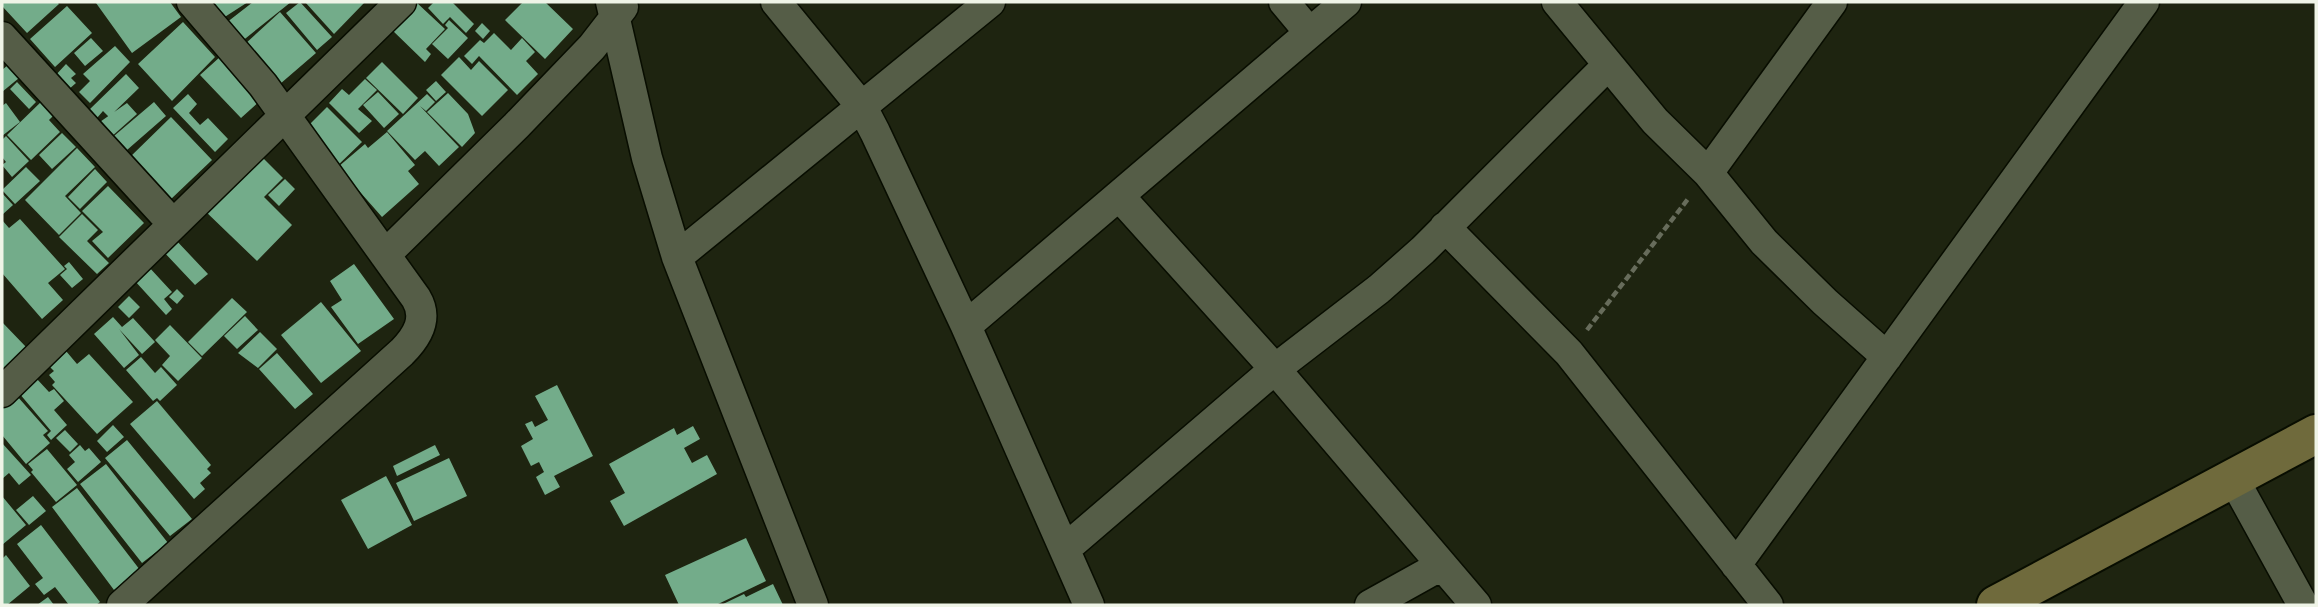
<svg xmlns="http://www.w3.org/2000/svg" width="2318" height="607" font-family="'Space Grotesk',sans-serif">
<rect width="100%" height="100%" fill="#1e2410"/>
<path fill="#73ac8a" d="M2,2H57L59,4L27,33L2,6Z
M98,2H170L181,17L132,53L96,3Z
M208,2H248L220,20Z
M253,2H291L241,42L226,23Z
M300,2L332,37L317,50L286,13Z
M305,2H365L334,34Z
M416,2L445,29L426,49L431,54L425,62L390,28Z
M434,2H452L474,24L466,33L450,17L443,24L428,8Z
M523,2H545L573,29L545,59L505,20Z
M67,6L92,33L55,67L30,39Z
M280,12L316,53L280,84L245,44Z
M449,20L468,38L448,59L432,44L448,28L445,25Z
M183,22L215,57L172,101L138,64Z
M482,23L490,31L483,39L475,31Z
M494,33L511,50L522,38L535,52L526,61L538,74L517,95L479,56L472,64L464,56L480,40L484,43Z
M91,38L103,51L85,66L74,53Z
M115,46L130,62L90,103L79,92L90,81L83,74Z
M221,56L262,99L241,118L200,75Z
M459,57L471,70L479,61L508,90L482,116L441,75Z
M382,62L418,98L403,114L366,78Z
M66,64L76,74L71,78L76,83L68,90L54,77Z
M8,65L19,78L2,92V70Z
M126,74L139,88L109,117L103,111L97,118L89,110Z
M365,79L377,90L358,109L372,121L359,133L329,103L342,89L349,95Z
M436,81L446,92L436,101L426,90Z
M17,82L36,102L29,109L10,89Z
M378,92L399,114L384,128L363,105Z
M448,93L468,114L475,133L462,147L427,112Z
M188,94L197,104L189,113L200,125L208,118L228,139L215,152L173,108Z
M427,94L435,102L426,111L420,106L459,147L439,166L425,151L415,160L387,131Z
M44,99L57,112L49,120L60,132L31,160L7,135Z
M154,102L166,116L127,150L114,136Z
M6,103L20,122L2,136V106Z
M127,103L137,114L110,138L97,124Z
M327,107L362,142L335,168L301,133Z
M171,117L212,160L170,200L129,158Z
M387,132L415,165L408,171L419,184L382,217L338,167L365,144L368,148Z
M62,133L76,147L52,169L39,155Z
M6,136L29,161L12,177L2,165L6,162L2,157V140Z
M77,148L95,167L65,196L81,213L59,235L25,200Z
M258,153L283,178L264,197L292,225L257,261L203,209Z
M26,167L40,181L15,204L2,190Z
M95,169L107,182L80,209L68,197Z
M285,179L295,189L279,206L268,195Z
M108,186L144,223L108,258L92,241L103,232L82,211Z
M2,193L13,205L2,215Z
M82,214L98,230L87,241L109,263L97,274L59,237Z
M20,219L65,269L48,283L63,300L42,319L2,273V220L9,228Z
M174,238L208,274L195,285L162,250Z
M69,262L83,279L72,288L60,275L67,269L64,266Z
M354,264L394,319L358,344L331,307L342,300L330,281Z
M148,266L172,292L164,299L172,309L166,315L134,280Z
M177,289L184,296L177,304L169,297Z
M129,296L140,307L129,318L118,307Z
M232,298L247,312L202,356L188,342Z
M321,302L361,351L321,383L281,335Z
M245,316L258,330L237,349L224,336Z
M113,317L122,327L133,318L155,342L142,354L119,329L139,355L124,368L94,334Z
M2,322L27,348L3,371L2,370Z
M170,325L202,358L178,381L162,365L170,356L155,340Z
M260,332L277,349L258,368L238,353Z
M66,351L77,364L89,354L133,402L97,434L52,385L55,382L49,375L54,371L49,366Z
M277,353L313,394L295,409L259,369Z
M141,357L155,373L161,367L177,385L160,401L157,398L153,401L126,370Z
M36,378L49,392L54,389L64,401L54,410L67,425L51,440L47,435L51,431L19,393Z
M557,385L593,456L554,476L560,487L545,495L536,477L544,472L539,462L531,466L521,446L533,439L525,424L532,421L535,427L548,420L535,396Z
M17,396L48,431L43,435L50,443L26,464L2,435V409Z
M157,401L211,465L207,469L211,473L200,483L205,489L194,499L130,424Z
M113,425L124,437L107,452L97,441Z
M693,426L700,439L684,448L692,463L707,455L717,474L624,526L610,501L625,493L609,464L674,428L677,435Z
M65,430L78,444L70,452L56,438Z
M127,440L192,519L170,536L105,458Z
M2,443L31,475L19,485L9,473L2,479Z
M80,445L85,451L89,448L101,462L78,482L67,469L75,462L69,455Z
M435,445L440,455L397,476L393,466Z
M47,449L77,485L56,502L31,472L33,470L28,464Z
M449,458L467,496L414,521L396,483Z
M106,464L168,543L142,563L80,484Z
M386,476L412,525L368,549L341,500Z
M77,488L140,570L114,590L52,507Z
M2,496L26,525L2,545Z
M33,496L46,511L29,525L16,510Z
M41,525L100,602L96,605H69L55,587L44,595L35,584L43,578L17,544Z
M746,538L766,581L716,605H679L665,575Z
M6,555L30,586L7,605H2V559Z
M773,584L783,605H721L744,594L746,597Z
M48,597L54,605H37Z"/>
<g fill="none" stroke-linecap="round" stroke-linejoin="round">
<defs>
<path id="street" d="M611,2L647,158L677,257L813,605
M776,2L862,107L875,132L966,326L1089,605
M1284,2L1309,32
M1557,2L1655,121L1708,173L1764,242L1825,302L1887,357
M2,37L173,224
M1708,173L1832,2
M1120,197L1275,369L1476,605
M1445,227L1569,353L1768,605
M385,255L516,126L592,47L623,7
M677,257L990,2
M966,326L1346,2
M2,392L401,2
M2233,478L2303,605
M1065,549L1275,369L1379,289L1423,250L1608,65
M1736,565L2144,2
M122,605L402,352C418,336 428,318 416,298L263,85L192,2
M1370,605L1442,565"/>
<path id="secondary" d="M1996,605L2316,434"/>
</defs>
<use href="#street" stroke="#080d00" stroke-width="33"/>
<use href="#secondary" stroke="#080d00" stroke-width="42"/>
<path stroke="#676c5b" stroke-width="4.5" stroke-dasharray="7 3.5" stroke-linecap="butt" d="M1587,330L1688,199"/>
<use href="#street" stroke="#555d47" stroke-width="30"/>
<use href="#secondary" stroke="#6f6a3c" stroke-width="38"/>
</g>
<rect width="2318" height="607" fill="none" stroke="#eff4e7" stroke-width="7"/>
</svg>
